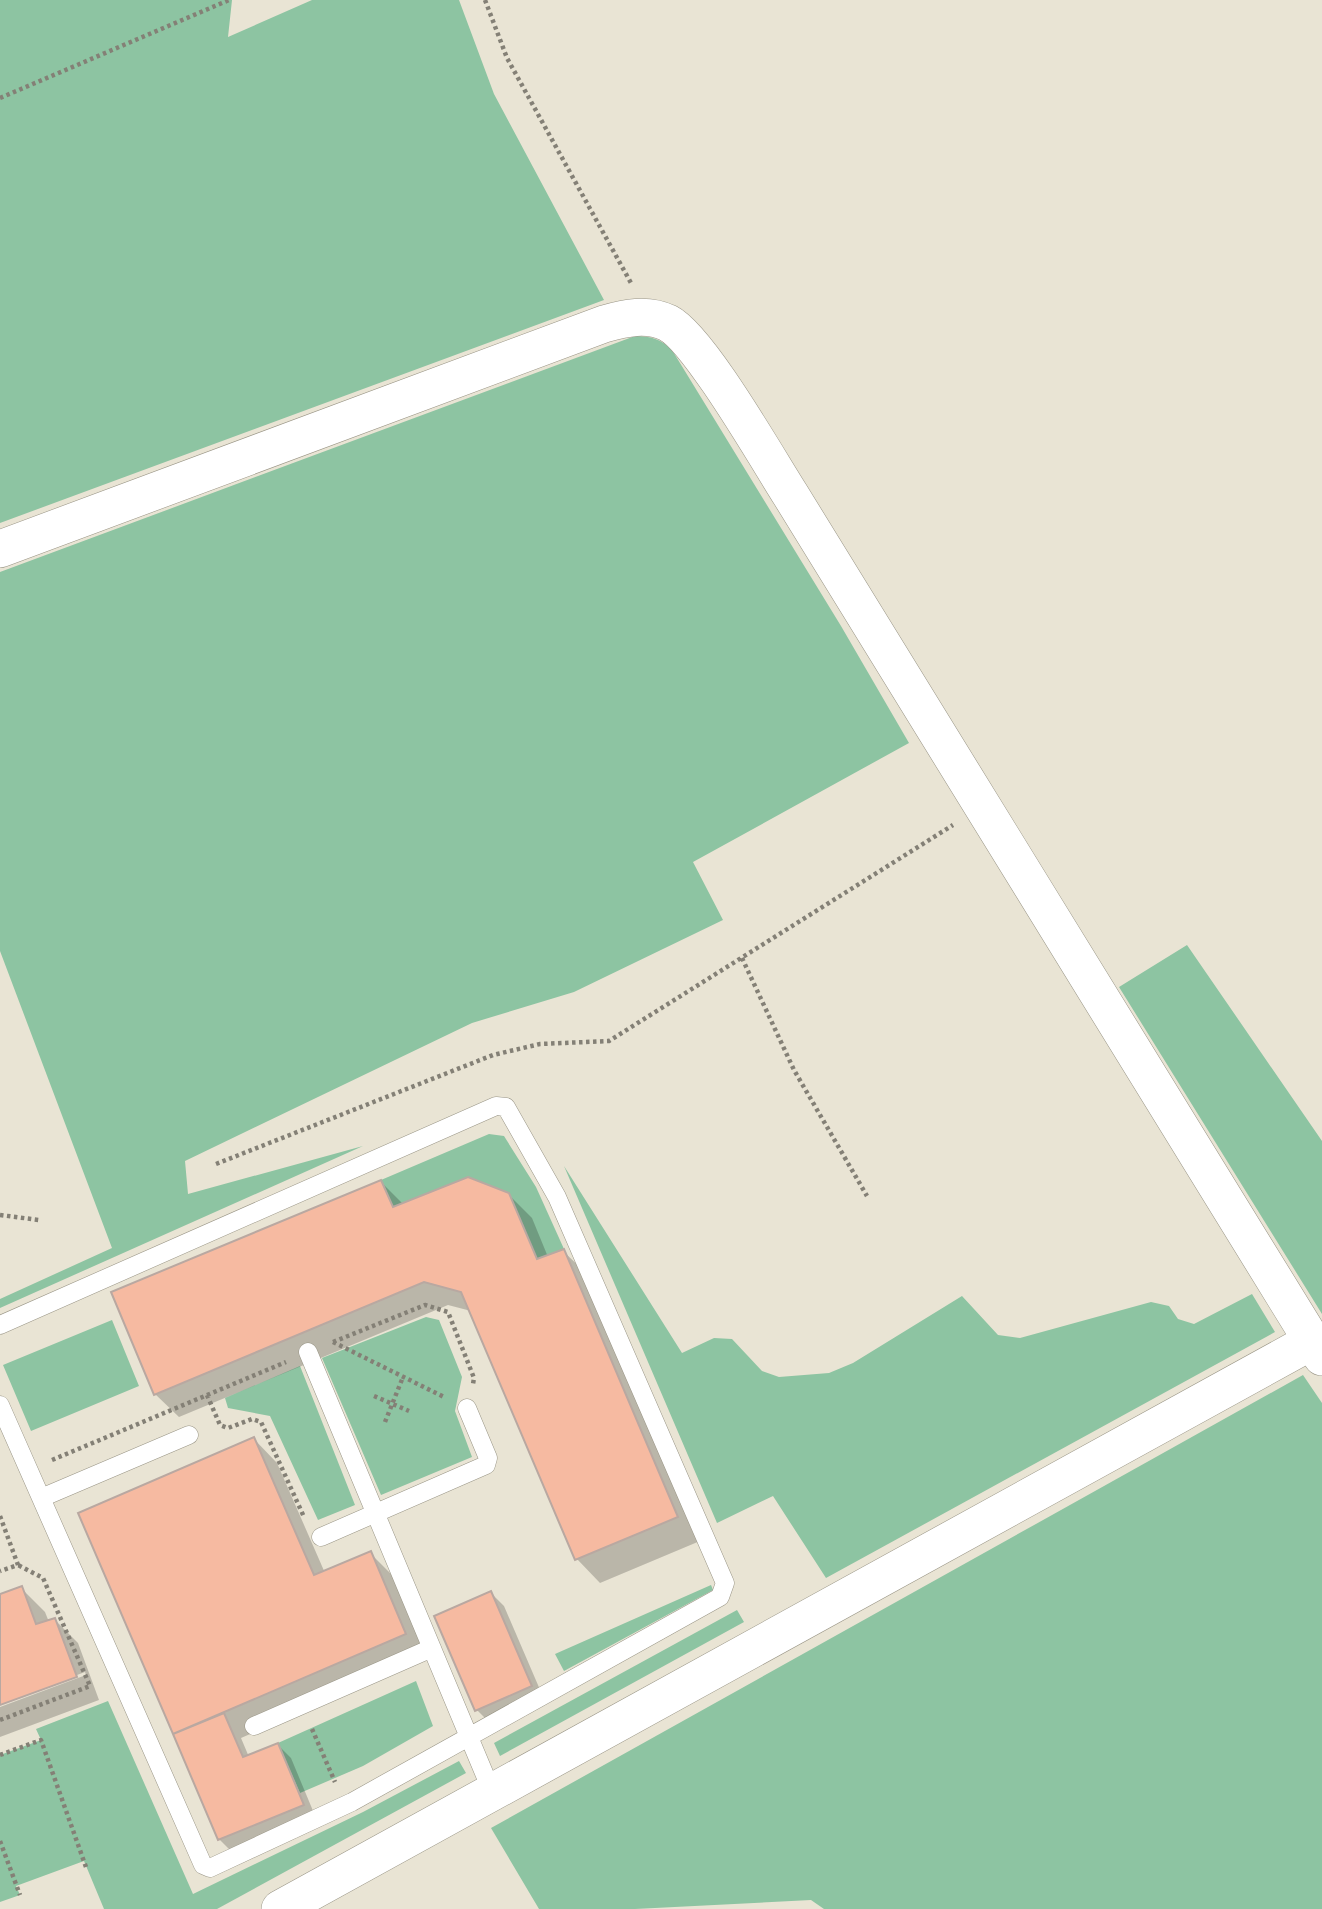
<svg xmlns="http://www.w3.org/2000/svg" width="1322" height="1909" font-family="'Archivo Narrow',sans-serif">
<rect width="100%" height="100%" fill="#e9e4d4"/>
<path fill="#8dc4a2" d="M0,0H232L228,37L312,0H459L494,94L604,300L0,523Z
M635,336C651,336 661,339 672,350L841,626L909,743L693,862L723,920L574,992L472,1023L185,1161L188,1194L363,1146L0,1308V1299L112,1248L0,951V572Z
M1187,945L1322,1141V1314L1119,987Z
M489,1134L504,1136L536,1187L564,1249L537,1259L509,1193L468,1177L393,1207L381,1180Z
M564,1166L682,1353L714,1338L732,1339L762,1371L779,1377L829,1373L853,1363L962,1296L998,1335L1020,1338L1151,1302L1169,1306L1178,1319L1194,1324L1252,1294L1275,1332L826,1578L773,1496L717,1523Z
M426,1317L439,1320L462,1377L455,1411L472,1457L381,1495L322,1358Z
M112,1320L139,1386L31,1431L3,1365Z
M300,1366L355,1505L318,1520L270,1416L228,1408L225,1398Z
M1303,1375L1322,1403V1909H824L811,1900L635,1909H539L491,1828Z
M711,1585L713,1590L564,1671L555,1654Z
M737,1610L744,1622L500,1756L494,1743Z
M416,1681L433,1726L363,1766L300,1793L278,1743Z
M108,1701L193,1894L363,1812L459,1761L466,1773L217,1909H104L84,1861L16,1886L20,1895L0,1902V1755L41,1740L36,1729Z"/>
<path fill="#0003" d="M381,1182L404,1205L508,1194L532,1218L548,1257L563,1251L587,1274L700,1541L600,1583L577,1559L471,1311L448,1305L179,1417L155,1394Z
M254,1439L277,1463L325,1573L370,1553L394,1577L428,1657L241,1738L249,1757L278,1745L291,1758L316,1818L232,1852L219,1839L175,1733Z
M21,1588L45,1612L49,1622L55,1620L78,1643L99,1700L0,1737V1707L86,1675L85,1672L0,1704V1596Z
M491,1593L504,1606L544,1699L490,1723L477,1710Z"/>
<path fill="#f6baa1" stroke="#b9a8a1" stroke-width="2" d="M468,1177L509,1193L537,1259L564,1249L678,1517L575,1560L461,1292L424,1282L154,1395L111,1292L381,1180L393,1207Z
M254,1437L314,1575L371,1551L406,1634L173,1734L78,1513Z
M22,1586L36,1624L55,1618L77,1677L0,1705V1594Z
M491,1591L532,1686L475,1711L434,1616Z
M224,1713L243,1757L278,1743L304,1805L218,1840L173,1734Z"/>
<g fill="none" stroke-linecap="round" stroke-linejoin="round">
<defs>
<path id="service" d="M0,1325L496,1106L506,1107L557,1197L725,1583L720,1597L352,1802L210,1868L203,1865L0,1405
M308,1352L492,1792
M41,1498L189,1435
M321,1537L486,1465L488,1458L467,1408
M254,1726L432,1648"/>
<path id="minor" d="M0,549L604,324C625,318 647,313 668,323C699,339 767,458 790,494L1322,1357
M280,1909L1312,1341"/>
</defs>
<use href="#service" stroke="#999586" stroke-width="19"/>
<use href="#minor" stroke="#999586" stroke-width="38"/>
<path stroke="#848076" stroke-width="4.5" stroke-dasharray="3.5 3.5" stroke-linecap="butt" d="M485,0L507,58L631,283
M0,98L229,0
M742,958L794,1070L867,1196
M216,1164L493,1055L540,1044L609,1041L953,825
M0,1215L39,1220
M333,1342L425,1305L448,1312L474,1378L473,1384
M333,1342L444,1397
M207,1395L220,1425L228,1428L252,1419L261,1422L304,1517
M374,1396L409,1411
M385,1422L403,1377
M52,1460L286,1362
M0,1516L18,1565L0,1571
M0,1720L90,1686L43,1578L18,1565
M312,1729L335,1782
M0,1755L41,1740L87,1870
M0,1841L20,1895"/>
<use href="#service" stroke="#fff" stroke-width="18"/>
<use href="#minor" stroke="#fff" stroke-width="37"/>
</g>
</svg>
